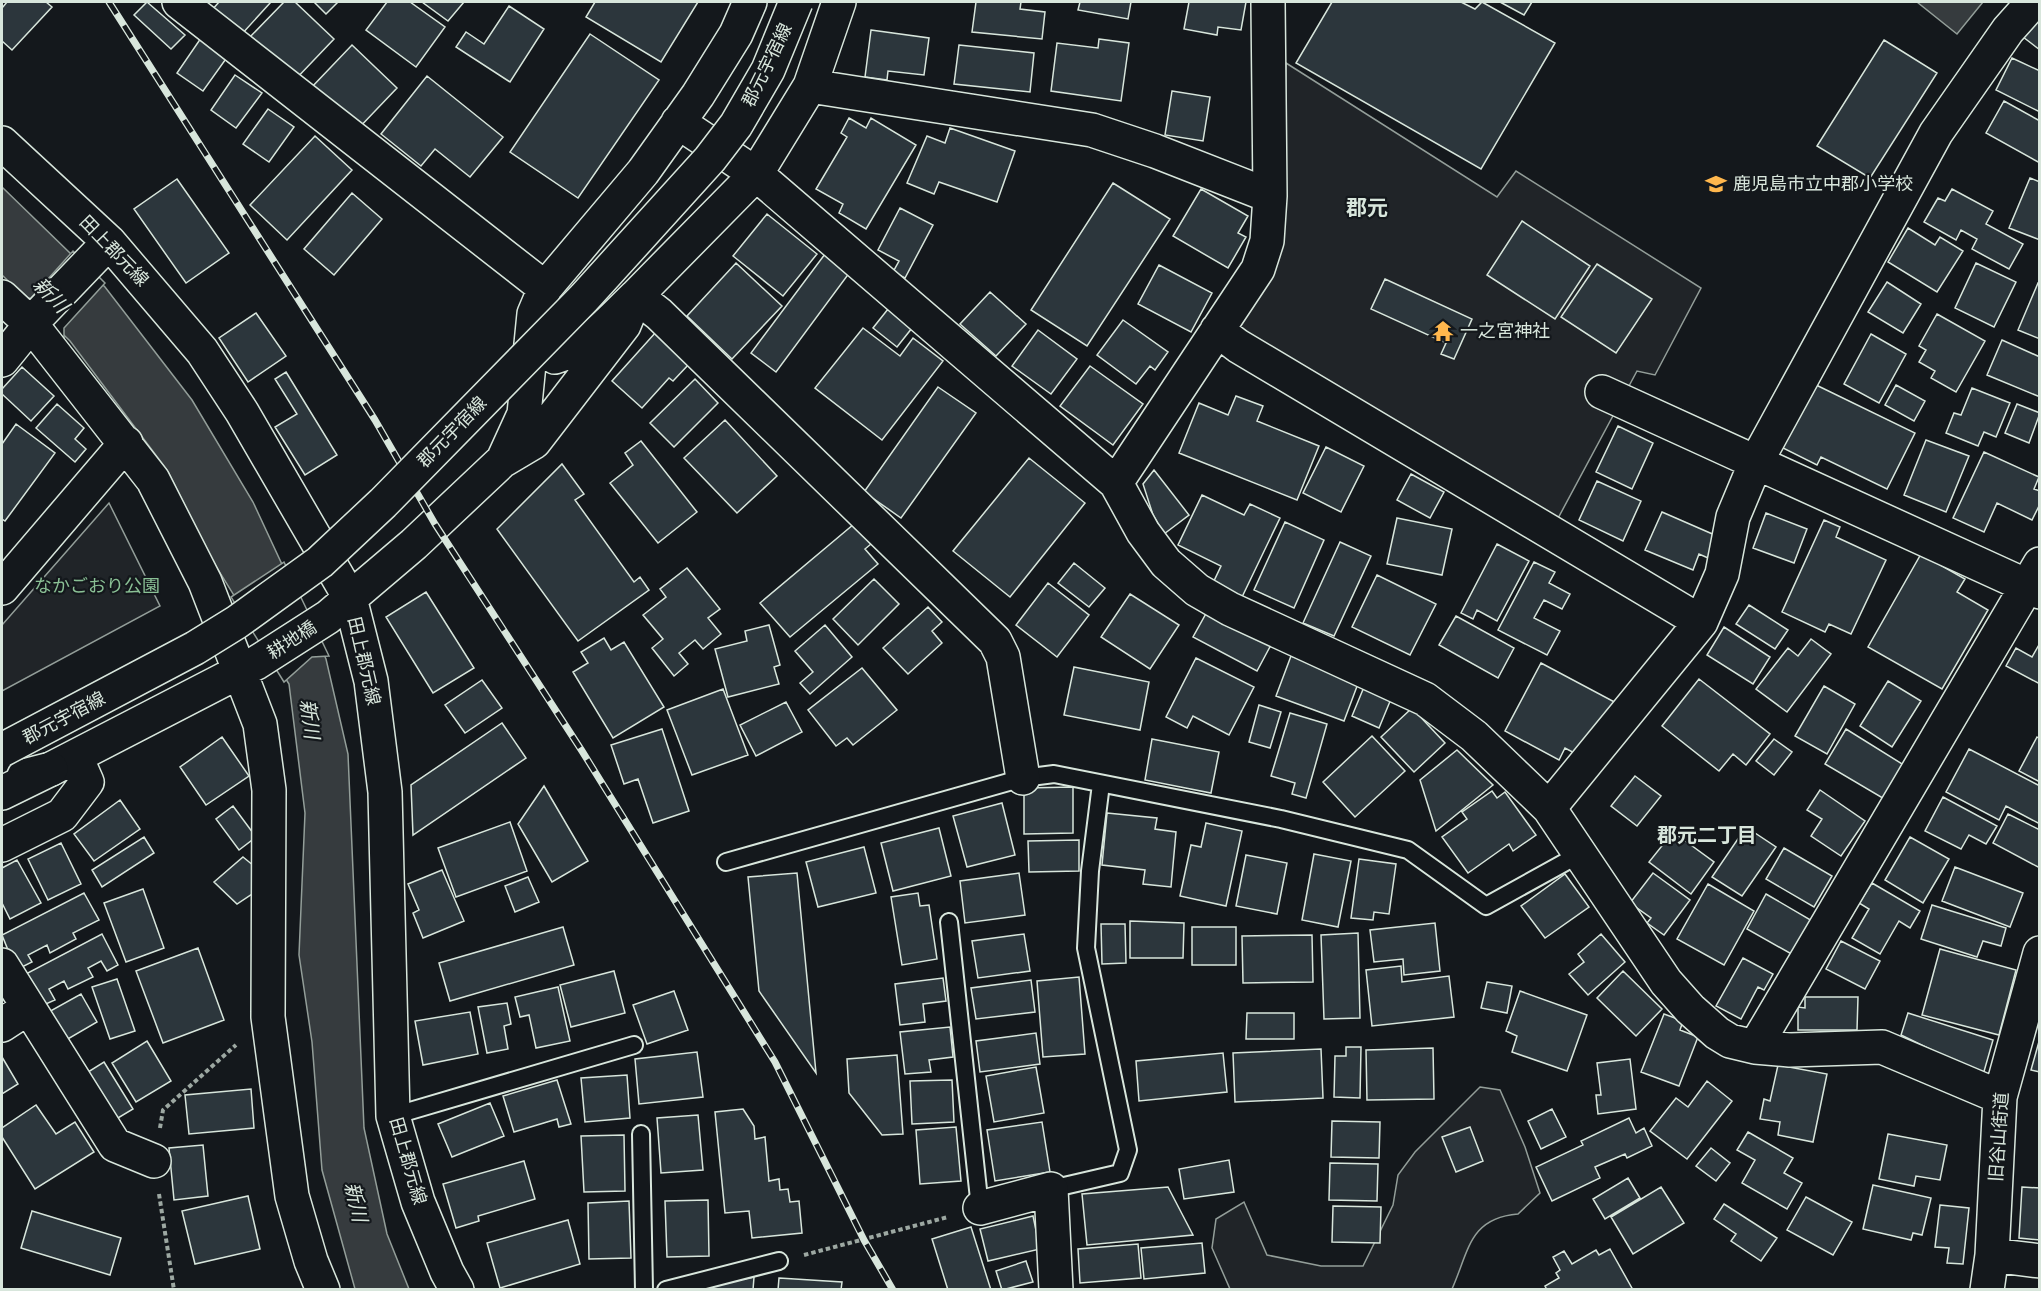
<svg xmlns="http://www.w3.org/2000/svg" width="2041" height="1291" font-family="Figtree,'Noto Sans JP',sans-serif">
<rect width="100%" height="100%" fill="#14181c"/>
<path fill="#202428" stroke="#939e99" stroke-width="1.5" d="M1286,63L1497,197L1516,171L1701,288L1655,375L1637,371L1556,522L1240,340L1239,319L1284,234Z
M109,503L160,606L2,691V625Z
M1480,1087L1500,1090L1525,1147L1540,1193L1518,1214C1469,1218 1469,1251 1452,1289H1230L1212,1248L1216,1219L1244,1202L1267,1255L1321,1266H1363L1393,1205L1398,1175L1415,1152Z"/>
<path fill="#363b3e" stroke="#939e99" stroke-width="1.5" d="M1917,2H1983L1957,34Z
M2,187L105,287L192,400L253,502L326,659L348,754L364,1128L387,1234L409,1289H355L322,1170L312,1042L299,955L305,813L289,684L212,560L167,470L70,341L2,275Z"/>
<path fill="#14181c" stroke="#939e99" stroke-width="1.5" d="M73,251L105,283L64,328V339L21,299L31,298Z
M284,562L329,656L312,657L284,682L231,597Z"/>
<path fill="#2c363c" stroke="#d8e6dc" stroke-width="1.5" d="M7,2H46L52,7L12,50L2,41V8Z
M147,2L185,35L171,49L134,15Z
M219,2H271L241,35L212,10Z
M284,2H295L334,39L292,83L247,40Z
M314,2H338L326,14Z
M387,2H410L445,27L416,67L366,30Z
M422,2H464L448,21Z
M595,2H698L661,62L586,17Z
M976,2H1021L1020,9L1045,12L1042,39L972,32Z
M1080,2H1131L1128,19L1078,10Z
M1189,2H1246L1241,30L1218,27L1217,35L1184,29Z
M1332,2H1461L1475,9L1482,2L1555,43L1481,169L1296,63Z
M1500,2H1532L1524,15Z
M509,6L544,29L510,82L456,47L466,32L484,44Z
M2040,17V50L2023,37Z
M871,30L929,38L924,75L888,71L887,80L865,77Z
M590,34L659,80L578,198L510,152Z
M201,38L228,56L203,91L177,73Z
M1099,39L1129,43L1121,101L1051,91L1057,43L1098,48Z
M1884,40L1937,73L1870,178L1817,146Z
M352,45L397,88L355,132L310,89Z
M959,45L1034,53L1030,92L954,84Z
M2012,58L2040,71V112L1996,90Z
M235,75L262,93L236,128L211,110Z
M427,76L503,137L470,177L435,149L421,166L381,134Z
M1172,91L1210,97L1203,141L1165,135Z
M2004,101L2040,121V163L1986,133Z
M268,109L294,127L269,162L243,144Z
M849,118L866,128L871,118L916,145L866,229L839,213L843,204L816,189L847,137L841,133Z
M950,128L1015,151L997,202L939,182L934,194L907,183L927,136L945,143Z
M315,136L352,170L287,240L250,205Z
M2030,178L2040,182V240L2009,228Z
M177,179L229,253L186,283L134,209Z
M1113,183L1170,219L1087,346L1031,310Z
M1201,189L1248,216L1238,233L1246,237L1228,268L1173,236Z
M1952,189L1993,211L1986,224L2023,244L2009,269L1972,249L1977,239L1961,230L1956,240L1924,222L1938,198L1945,201Z
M352,193L382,219L334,275L304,249Z
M900,208L933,225L905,278L893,272L899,261L878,250Z
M767,214L817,254L783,296L733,256Z
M1522,221L1590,266L1555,319L1487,275Z
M1908,228L1935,245L1940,237L1963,251L1937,292L1888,262Z
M825,254L850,272L776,372L751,353Z
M736,263L782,306L732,359L687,316Z
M1976,263L2016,282L1994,327L1955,308Z
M1597,264L1652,299L1616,353L1561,317Z
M1159,265L1212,293L1191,332L1138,304Z
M1385,279L1472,319L1454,359L1441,354L1446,343L1371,309Z
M1887,282L1921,304L1903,333L1868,312Z
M2038,283L2040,284V339L2018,330Z
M990,292L1026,324L996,356L960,324Z
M888,309L912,328L897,347L873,328Z
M256,313L286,356L248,382L219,338Z
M1937,314L1985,341L1956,392L1931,378L1935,371L1919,362L1926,350L1919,346Z
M1123,320L1168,352L1155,370L1150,366L1136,384L1097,355Z
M863,328L900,356L913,338L943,361L882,440L815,388Z
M1038,330L1077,359L1051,394L1012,366Z
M656,332L690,363L673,381L669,378L642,408L612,381Z
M1871,334L1906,354L1879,403L1844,384Z
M2002,340L2040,357V397L1987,375Z
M1090,366L1143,404L1113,445L1060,406Z
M22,367L54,396L31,421L2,394V389Z
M286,372L337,455L305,475L275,427L297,414L275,379Z
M695,379L718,403L674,447L650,423Z
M1812,383L1915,433L1887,489L1821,457L1817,465L1781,447Z
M1896,385L1925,401L1914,421L1885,405Z
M938,387L976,413L901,518L864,492Z
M1972,388L2010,403L1996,437L1984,432L1978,446L1946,433L1954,413L1961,415Z
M1236,396L1263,406L1257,421L1319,446L1297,500L1179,453L1199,403L1228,415Z
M57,404L84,428L75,439L86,449L75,462L36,428Z
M2017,404L2040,413L2029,443L2005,433Z
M725,420L777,476L737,513L684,458Z
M16,424L55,453L5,521L2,519V444Z
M1618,426L1653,443L1632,489L1596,472Z
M1926,440L1969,456L1946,512L1904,495Z
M641,441L697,512L658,543L610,483L633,465L625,453Z
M1326,447L1364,466L1341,512L1303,493Z
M1984,452L2039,477L2034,489L2040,491V504L2032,520L1997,503L1984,532L1953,518Z
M1029,458L1085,503L1010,597L953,551Z
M562,464L584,494L575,500L634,582L640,577L649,590L578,641L497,529Z
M1154,470L1189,515L1164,534L1153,515L1143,484Z
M1411,474L1444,492L1430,518L1397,500Z
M1597,481L1641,501L1623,541L1579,520Z
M1202,495L1244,515L1250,504L1280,518L1242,597L1213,583L1221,566L1178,545Z
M1662,512L1717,536L1708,558L1699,554L1693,570L1645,550Z
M1766,513L1807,529L1794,563L1753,548Z
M1397,518L1452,529L1442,575L1387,564Z
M1824,520L1840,527L1836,537L1886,560L1851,634L1829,624L1825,632L1782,612Z
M1285,522L1324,540L1294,608L1254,590Z
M854,524L871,544L865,549L878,564L790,637L760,603Z
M1340,542L1371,556L1334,636L1303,623Z
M1497,544L1529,561L1497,621L1477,610L1473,619L1461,613Z
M1921,554L1965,579L1957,592L1988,610L1942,689L1868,647Z
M1534,562L1555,572L1549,583L1570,594L1562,609L1544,600L1534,618L1560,631L1547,655L1498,630Z
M1074,563L1105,588L1089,607L1058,583Z
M687,568L720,609L708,618L721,634L703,649L695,640L679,653L688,664L674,676L652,648L663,639L643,615L666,597L660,589Z
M1377,575L1436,604L1410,655L1352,627Z
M874,579L899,604L858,645L833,619Z
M1048,583L1089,615L1057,657L1016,625Z
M426,592L474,668L433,693L386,617Z
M1130,594L1179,625L1150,669L1101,637Z
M1749,605L1788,630L1775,649L1736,624Z
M928,607L942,622L932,631L942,643L908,674L883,648Z
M1208,610L1272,643L1257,671L1193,637Z
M1456,616L1514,648L1498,678L1439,645Z
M769,625L780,665L774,667L779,684L728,697L715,649L747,641L745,631Z
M825,625L852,657L810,694L800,683L813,672L795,651Z
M1724,627L1770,657L1753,684L1707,655Z
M604,638L611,650L624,642L664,707L613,738L573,672L588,663L581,652Z
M1811,639L1831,654L1787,712L1756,689L1788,648L1798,656Z
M2040,643V684L2006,666L2016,648L2032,657Z
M1291,656L1359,681L1344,721L1276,696Z
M1196,658L1254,687L1229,735L1193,716L1187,728L1166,717Z
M1541,663L1622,706L1582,757L1565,748L1559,760L1505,731Z
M1074,667L1149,682L1140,730L1064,715Z
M862,668L897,710L853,745L847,738L836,746L808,710Z
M1699,679L1770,734L1746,765L1733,754L1719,771L1662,726Z
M482,680L502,708L465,733L445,705Z
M1888,681L1921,701L1892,747L1860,726Z
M1824,686L1855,704L1827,754L1795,736Z
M1364,687L1391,699L1379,728L1352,716Z
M723,689L748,755L692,775L667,710Z
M786,702L802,732L756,756L740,725Z
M1259,705L1281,712L1270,748L1249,742Z
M1412,708L1445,743L1414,772L1381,737Z
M1290,713L1327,724L1306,798L1292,794L1295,783L1271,776Z
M502,723L526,758L413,835L411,785Z
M662,729L689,811L653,823L638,779L624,784L611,745Z
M1846,729L1907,767L1886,800L1825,764Z
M1372,736L1405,771L1355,817L1323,782Z
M222,737L249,776L206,805L180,767Z
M2037,737L2040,739V782L2019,771Z
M1152,739L1219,752L1211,793L1145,780Z
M1774,739L1792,752L1774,775L1756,761Z
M1969,749L2040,786V824L2006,806L1999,820L1946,792Z
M1457,750L1493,785L1436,831L1420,780Z
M1635,776L1661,796L1637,826L1611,806Z
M544,786L588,861L552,882L518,824Z
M1073,787V833L1024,834V788Z
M1820,790L1865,821L1841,856L1811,836L1822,819L1807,810Z
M1492,791L1497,798L1505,792L1536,835L1513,851L1509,844L1468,873L1442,837L1467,819L1462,812Z
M1943,797L1997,826L1986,844L1969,835L1961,849L1925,831Z
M120,800L140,829L94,861L74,834Z
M1002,803L1015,855L967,867L953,816Z
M233,806L256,837L239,850L216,819Z
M1107,813L1157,818L1155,829L1176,832L1171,887L1143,884L1145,870L1102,865Z
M2008,814L2040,830V868L1993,843Z
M510,822L527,871L456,897L438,848Z
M1206,823L1242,831L1226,906L1180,896L1191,845L1201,847Z
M1746,827L1776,847L1742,896L1712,877Z
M939,828L951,876L893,891L881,843Z
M1673,832L1714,862L1691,894L1649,862Z
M144,837L154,853L102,887L92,870Z
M1910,837L1949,859L1923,903L1885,880Z
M1079,840V871L1029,872L1028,841Z
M61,843L81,884L48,900L28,859Z
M864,847L876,893L818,907L806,862Z
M1784,848L1832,876L1814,907L1766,879Z
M1314,854L1351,861L1338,927L1302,920Z
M1246,855L1287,863L1277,914L1236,906Z
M243,857L254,866L252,894L237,904L214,882Z
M1359,859L1396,864L1389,914L1374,912L1373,920L1351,918Z
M17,860L41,903L10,919L2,903V868Z
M1955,867L2023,893L2010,927L1942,901Z
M442,870L464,921L423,938L413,913L419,910L408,884Z
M797,873L816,1073L759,991L748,877Z
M1019,873L1025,915L965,923L960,881Z
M1653,873L1690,900L1664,935L1647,923L1651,918L1630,903Z
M1565,874L1589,907L1545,938L1521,906Z
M528,877L539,902L515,912L505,886Z
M1872,883L1920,911L1910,928L1899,921L1880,954L1852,938L1869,909L1859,903Z
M1708,884L1754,911L1724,965L1677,939Z
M143,889L164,948L126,962L104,903Z
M84,893L99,920L73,933L76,939L50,953L47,945L28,955L32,962L16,970L2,935Z
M918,893L920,906L929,905L937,959L902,965L891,897Z
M1766,894L1814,922L1795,956L1747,929Z
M1932,905L2006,928L2001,946L1983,941L1977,957L1921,939Z
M1130,921L1184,923L1183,958H1130Z
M1435,923L1440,971L1404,975L1403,959L1374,962L1370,930Z
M1101,924H1125L1126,963L1102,964Z
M563,927L574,965L450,1001L439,963Z
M1192,927H1236V965H1192Z
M1358,933L1360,1018L1324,1019L1321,935Z
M102,934L118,965L107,971L101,961L88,968L93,977L68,989L64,981L49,989L55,1000L39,1007L22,976Z
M1024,934L1030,971L978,978L972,941Z
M1601,934L1625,962L1588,995L1569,974L1584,962L1578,954Z
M1312,935L1313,982L1243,983L1242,936Z
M1841,941L1880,961L1865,989L1826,969Z
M198,948L224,1020L163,1043L136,971Z
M1940,949L2016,970L1999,1035L1922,1015Z
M1743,958L1773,974L1764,990L1758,987L1741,1019L1716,1006Z
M1401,966L1402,982L1449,976L1454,1017L1372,1026L1366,970Z
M614,971L625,1013L571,1027L560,985Z
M1623,971L1662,1009L1636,1036L1597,998Z
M1079,977L1085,1054L1043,1057L1037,981Z
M943,978L946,1001L923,1004L925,1022L900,1025L895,984Z
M117,979L135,1031L110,1039L92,987Z
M1031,980L1035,1012L976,1019L971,988Z
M1487,982L1512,986L1507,1013L1481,1008Z
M558,987L570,1041L536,1048L529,1015L520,1017L515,997Z
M674,991L688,1030L647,1044L633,1005Z
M1520,991L1587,1015L1567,1071L1512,1052L1517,1036L1506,1031Z
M81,994L97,1022L61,1043L45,1014Z
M1805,997H1858L1857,1030H1798V1007L1805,1008Z
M507,1003L511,1024L504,1026L508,1049L487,1053L478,1007Z
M470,1012L478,1054L423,1065L415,1021Z
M1247,1013H1294V1039H1246Z
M1908,1013L1993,1040L1983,1075L1901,1035Z
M1664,1014L1683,1021L1680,1030L1698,1037L1679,1086L1641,1072Z
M950,1027L953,1057L929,1060L931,1072L905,1074L900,1032Z
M1036,1033L1040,1064L980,1072L976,1041Z
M2040,1038V1072L2031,1070Z
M147,1041L171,1081L136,1102L112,1063Z
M1346,1047H1361L1360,1098L1334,1097L1335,1056H1346Z
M1433,1048L1434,1099L1367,1100L1366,1050Z
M1321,1049L1323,1098L1235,1102L1233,1053Z
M697,1052L703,1097L639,1104L635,1059Z
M1223,1053L1227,1092L1139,1101L1136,1061Z
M897,1055L903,1134L882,1135L849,1093L847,1059Z
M2,1057L18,1084L2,1094Z
M1630,1059L1636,1109L1598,1114L1596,1095H1601L1597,1063Z
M104,1062L133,1109L108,1124L80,1077Z
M1778,1065L1827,1074L1813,1142L1778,1135L1780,1122L1760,1119L1764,1099L1770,1101Z
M1036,1067L1044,1113L994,1122L986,1076Z
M627,1075L630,1118L585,1122L581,1078Z
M557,1080L571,1124L559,1127L557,1119L514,1132L503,1096Z
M952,1080L954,1122L912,1124L910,1081Z
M1707,1081L1732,1101L1687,1159L1650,1131L1676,1098L1688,1107Z
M251,1089L254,1128L189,1134L185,1095Z
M490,1103L504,1136L452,1157L438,1124Z
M36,1105L56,1134L75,1122L94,1152L35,1189L2,1137V1128Z
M743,1109L754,1126L755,1139L765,1137L769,1181L779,1179L780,1190L788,1189L790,1202L799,1201L802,1233L752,1238L749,1211L725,1213L715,1112Z
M1552,1109L1566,1137L1541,1149L1528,1121Z
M698,1115L703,1170L661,1173L657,1118Z
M1629,1118L1636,1133L1644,1128L1652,1146L1627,1158L1625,1154L1595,1167L1600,1178L1552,1201L1536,1167L1583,1145L1581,1141Z
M1332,1121L1380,1122L1379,1158L1331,1157Z
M1042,1122L1050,1172L995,1181L987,1130Z
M956,1127L961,1181L920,1184L916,1130Z
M1470,1127L1483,1161L1456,1172L1442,1137Z
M1748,1132L1793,1158L1784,1173L1802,1183L1787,1209L1742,1183L1755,1160L1737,1150Z
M1888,1134L1947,1145L1940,1180L1916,1176L1914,1186L1879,1179Z
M624,1135L625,1191L584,1192L581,1136Z
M203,1145L208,1196L174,1200L169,1148Z
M1711,1148L1730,1163L1716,1181L1696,1166Z
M1229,1160L1234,1192L1184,1199L1179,1169Z
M524,1161L535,1199L478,1216L479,1221L456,1228L443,1184Z
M1330,1163L1378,1164L1377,1201L1329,1200Z
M1628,1178L1640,1198L1605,1219L1593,1199Z
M1873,1185L1931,1198L1922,1235L1913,1233L1911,1240L1863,1229Z
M1168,1187L1193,1235L1087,1245L1082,1194Z
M1661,1187L1684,1223L1633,1254L1611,1217Z
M2022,1187L2040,1188V1240L2019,1238Z
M248,1196L260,1249L195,1264L182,1211Z
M1806,1197L1852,1222L1833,1255L1787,1230Z
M708,1200L709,1256L667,1257L665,1201Z
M629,1201L631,1258L589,1259L588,1203Z
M1724,1204L1777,1238L1761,1261L1731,1241L1736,1234L1714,1219Z
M1940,1205L1969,1208L1963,1264L1947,1263L1949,1248L1935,1247Z
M1333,1206L1381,1207L1380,1243L1332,1242Z
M32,1211L121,1238L110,1275L21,1248Z
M1033,1216L1040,1249L988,1261L980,1229Z
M568,1220L580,1264L500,1288L487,1243Z
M971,1227L991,1290H948L932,1239Z
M1202,1243L1205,1273L1144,1279L1141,1248Z
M1138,1244L1141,1278L1080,1283L1078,1249Z
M1610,1249L1633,1290H1547L1545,1286L1559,1278L1556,1273L1560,1270L1553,1257L1564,1251L1572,1264L1596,1250L1599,1255Z
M1026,1261L1033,1282L1002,1290L996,1271Z
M754,1277L753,1290H691V1289Z
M779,1278L842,1282L841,1290H778Z"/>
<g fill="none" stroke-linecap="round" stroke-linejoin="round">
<defs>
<path id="lane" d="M726,862L1023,778L1054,774L1281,819L1408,850L1486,906L1580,854
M949,922L980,1208
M393,1116L634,1045
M641,1134L644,1290
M1051,1189L1120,1173L1128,1150L1086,948L1090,871L1101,784
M666,1290L779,1261"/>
<path id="street" d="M179,2L545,288
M810,86L1092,130L1155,151L1270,196
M678,122L756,174L1116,483L1143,532L1166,563L1197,590L1230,609L1425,699L1474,736L1549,808L1666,982L1690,1009L1717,1033L1730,1041L1755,1047L1790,1050L1882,1047L2000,1097
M2,143L109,242L202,351L242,412L350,598L371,681L385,792L393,1116L418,1202L447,1272L457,1290
M2,297L31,324L153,480L205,582L260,724L269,790L268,1017L292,1196L311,1261L323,1290
M1217,330L1238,346L1701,622
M533,336L555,357C589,347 611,320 636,296L659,314L995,641L1003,657L1023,778
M2,360L36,318L109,242
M1602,392L2040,592
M503,460L524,414L534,314L545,288L643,172L698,95L736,34L750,2
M1116,483L1258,269L1267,241L1270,196L1268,2
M2,588L126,443
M24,776L51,769L256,663L328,617L414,544L502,461L534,442L624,325L636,296L756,174L810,86L839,2
M1549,808L1701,622L1722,574L1733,517L1756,462L1936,133L2008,30L2033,2
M2,845L62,815L87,782L76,757
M2,965L115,1145L154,1161
M2,1025L28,1008
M1755,1047L2040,564
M980,1208L1051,1189L1056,1290
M1992,1255L2040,1261
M1987,1290L1992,1255L2000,1097L2040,953"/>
<path id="secondary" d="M2,793L51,769"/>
</defs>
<use href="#lane" stroke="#d8e6dc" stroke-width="20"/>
<use href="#street" stroke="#d8e6dc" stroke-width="36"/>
<use href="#secondary" stroke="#d8e6dc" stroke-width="36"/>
<path stroke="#9da8a2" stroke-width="4" stroke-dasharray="4.5 3" stroke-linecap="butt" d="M160,1128L163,1110L236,1045
M159,1194L174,1290
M804,1255L948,1217"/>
<use href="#lane" stroke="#14181c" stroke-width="16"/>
<use href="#street" stroke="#14181c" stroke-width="33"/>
<use href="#secondary" stroke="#14181c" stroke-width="33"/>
<defs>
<path id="rail" d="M109,2L375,420L435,524L582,751L775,1062L864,1240L893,1290"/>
</defs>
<use href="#rail" stroke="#d8e6dc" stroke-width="7"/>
<use href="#rail" stroke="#14181c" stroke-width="4.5" stroke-dasharray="14" stroke-linecap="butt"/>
<defs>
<path id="secondary-bridge" d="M2,750L195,648L237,622L320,562L383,503L584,298L710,159L736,125L768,70L796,2"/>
</defs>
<use href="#secondary-bridge" stroke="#d8e6dc" stroke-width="36" stroke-linecap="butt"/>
<use href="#secondary-bridge" stroke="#14181c" stroke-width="33"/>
</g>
<defs>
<symbol id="school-bare" viewBox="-9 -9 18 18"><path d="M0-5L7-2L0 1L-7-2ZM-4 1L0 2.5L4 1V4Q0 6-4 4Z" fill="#ffb74d" stroke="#14181c" stroke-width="2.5" paint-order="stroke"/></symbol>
<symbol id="temple-bare" viewBox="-9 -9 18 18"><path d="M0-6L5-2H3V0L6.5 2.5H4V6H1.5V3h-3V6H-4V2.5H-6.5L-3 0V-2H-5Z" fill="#ffb74d" stroke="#14181c" stroke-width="2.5" paint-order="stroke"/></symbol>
</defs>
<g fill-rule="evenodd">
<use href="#school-bare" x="1701" y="169" width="30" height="30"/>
<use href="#temple-bare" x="1428" y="316" width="30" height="30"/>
</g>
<g text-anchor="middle" stroke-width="4.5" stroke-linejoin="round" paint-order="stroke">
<g font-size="18" fill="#d8e6dc" stroke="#14181c">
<text transform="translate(767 65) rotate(-64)" y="6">郡元宇宿線</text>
<text transform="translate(114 251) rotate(46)" y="6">田上郡元線</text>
<text transform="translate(452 432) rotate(-46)" y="6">郡元宇宿線</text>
<text transform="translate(292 640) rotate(-33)" y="6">耕地橋</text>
<text transform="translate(364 661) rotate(77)" y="6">田上郡元線</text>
<text transform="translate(64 718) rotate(-28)" y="6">郡元宇宿線</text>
<text transform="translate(1999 1137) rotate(-86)" y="6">旧谷山街道</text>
<text transform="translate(408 1161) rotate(74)" y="6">田上郡元線</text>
</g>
<g font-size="18" fill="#d8e6dc" stroke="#14181c" text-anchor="start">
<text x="1733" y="190">鹿児島市立中郡小学校</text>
<text x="1460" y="337">一之宮神社</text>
</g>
<g font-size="18" fill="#8ac095" stroke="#14181c">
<text x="97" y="592">なかごおり公園</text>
</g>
<g font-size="20" font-style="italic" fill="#d8e6dc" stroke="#14181c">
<text transform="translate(51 295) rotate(46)" y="7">新川</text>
<text transform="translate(310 719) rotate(83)" y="7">新川</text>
<text transform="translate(356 1202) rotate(77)" y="7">新川</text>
</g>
<g font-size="20" font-weight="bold" fill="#d8e6dc" stroke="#14181c">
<text x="1707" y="842">郡元二丁目</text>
</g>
<g font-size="21" font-weight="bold" fill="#d8e6dc" stroke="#14181c">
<text x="1367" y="215">郡元</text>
</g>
</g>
<rect width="2041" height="1291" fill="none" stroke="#d8e6dc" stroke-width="6"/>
</svg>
